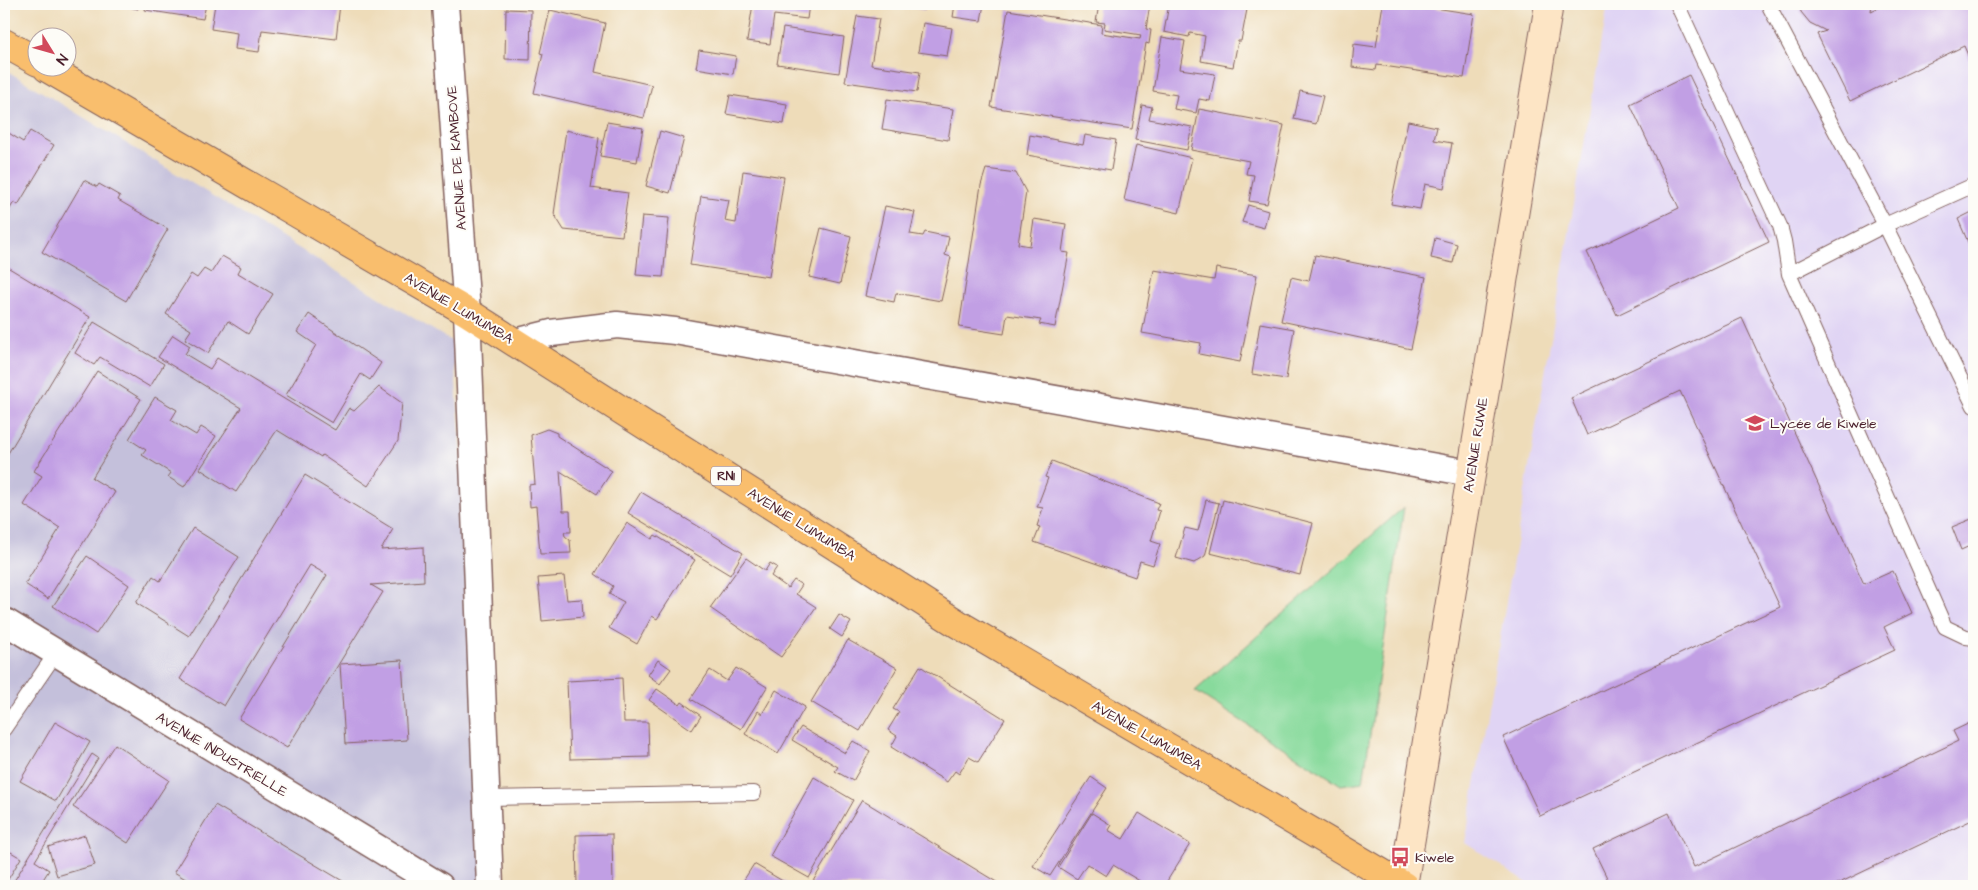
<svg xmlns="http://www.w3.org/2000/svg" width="1978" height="890" font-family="'Architects Daughter',sans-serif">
<rect width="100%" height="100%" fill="#fdfcf7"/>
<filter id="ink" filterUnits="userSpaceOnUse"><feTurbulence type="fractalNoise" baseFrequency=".02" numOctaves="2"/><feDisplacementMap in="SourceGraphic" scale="10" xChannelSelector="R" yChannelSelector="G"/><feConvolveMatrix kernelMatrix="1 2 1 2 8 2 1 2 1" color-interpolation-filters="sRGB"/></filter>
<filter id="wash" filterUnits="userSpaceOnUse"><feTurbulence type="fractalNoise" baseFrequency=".0096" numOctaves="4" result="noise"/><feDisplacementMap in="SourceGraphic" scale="20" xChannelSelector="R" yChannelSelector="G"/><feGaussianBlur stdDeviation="1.12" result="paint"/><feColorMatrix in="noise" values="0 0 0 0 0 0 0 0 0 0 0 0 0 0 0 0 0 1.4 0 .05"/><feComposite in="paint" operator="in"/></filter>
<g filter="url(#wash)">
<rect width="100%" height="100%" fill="#eedcb9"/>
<path fill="#e0d4f4" d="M1608,4H1974V886H1532L1465,843Z"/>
<path fill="#c4c0db" d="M4,69L453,342L493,886H4Z"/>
<path fill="#88da9c" stroke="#697c64" d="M1404,507L1363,782L1341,785L1195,691Z"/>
<g id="blocks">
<path fill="#c19fe4" d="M115,4H139L138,9Z
M146,4H206L203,19L145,10Z
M215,4H340L336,39L262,30L259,52L235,49L237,33L211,29Z
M753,4H809L807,19L774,15L770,44L747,41Z
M894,4H925L924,10Z
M955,4H984L981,21L953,17Z
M1099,4H1150L1146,29L1151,30L1149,44L1146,43L1132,129L991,107L1008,10L1102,25L1101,33L1140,39L1141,35L1104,29L1105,23L1096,22Z
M1169,4H1248L1241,41H1238L1233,67L1201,61L1205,36L1190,33L1189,37L1164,32Z
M1383,4H1409L1474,14L1464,78L1377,65L1376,70L1352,67L1354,44L1376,47Z
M1799,4H1872L1871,11L1886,4H1974V69L1964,46L1850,101L1817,34L1826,31L1810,23L1801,12Z
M506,9L531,10L530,60L505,59Z
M550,10L605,23L595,72L652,85L644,118L534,93L543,54L540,53Z
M857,16L879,19L871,65L920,72L917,92L845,82Z
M923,23L952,28L947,56L918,52Z
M783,28L844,37L839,73L777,64Z
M1162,37L1185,41L1180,69L1215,74L1210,101L1199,99L1196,113L1174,109L1177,95L1153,91Z
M699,50L736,56L733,74L696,68Z
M1689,75L1769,242L1617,315L1587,252L1679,208L1630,104Z
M1300,91L1323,96L1316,124L1294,119Z
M730,95L787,104L784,124L726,114Z
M887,99L953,109L948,140L882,129Z
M1142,105L1152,107L1149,119L1192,127L1187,150L1135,140Z
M1199,109L1284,125L1267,204L1249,201L1254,175L1246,174L1249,161L1191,150Z
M1408,121L1437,127L1434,140L1452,143L1444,188L1425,184L1420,209L1391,204Z
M607,122L643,128L637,162L600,156Z
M4,130L23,142L30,131L54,145L18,205L14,202L8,212L4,210Z
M566,130L599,138L591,188L628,193L622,236L564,230L554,214Z
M660,131L684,138L670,193L646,186Z
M1030,135L1083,145L1085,135L1116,140L1111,170L1027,155Z
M1136,145L1192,158L1179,213L1124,200Z
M986,169L1016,173L1026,192L1018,244L1030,246L1034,219L1066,224L1062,252L1069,253L1055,327L1039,324L1041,320L1007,315L1004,334L959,327L981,185Z
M743,171L784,177L769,277L690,265L701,196L729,200L725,221L736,223Z
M84,180L97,187L99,184L120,196L118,200L168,229L126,301L42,252Z
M1248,205L1268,211L1264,228L1242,222Z
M885,206L915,212L910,234L923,236L925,232L949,237L945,255L951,257L941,301L896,293L894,302L865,296Z
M1974,211V256L1958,219Z
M642,216L669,218L663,277L636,275Z
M821,228L851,236L840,284L809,277Z
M1435,238L1457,244L1453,263L1431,258Z
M1315,255L1426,277L1411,349L1281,321L1291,277L1309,281Z
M222,256L241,267L238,273L273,294L248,334L228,321L208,353L185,339L191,330L166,314L191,274L197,278L204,269L211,273Z
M4,265L90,317L4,460Z
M1216,268L1257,275L1240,362L1199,354L1201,343L1142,333L1154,270L1214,280Z
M309,314L381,363L370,380L361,374L332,423L286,395L316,345L297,332Z
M1742,318L1864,584L1893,571L1912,613L1884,627L1895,650L1540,816L1503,737L1780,607L1680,391L1587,435L1571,398Z
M94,322L164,364L150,387L100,357L94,365L75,353Z
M1260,323L1294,329L1286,379L1252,374Z
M173,335L190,346L185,354L210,369L217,358L335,430L349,408L354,411L379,387L402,403L398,441L368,486L322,455L321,457L277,430L236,492L200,469L241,408L158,357Z
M97,371L141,399L92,478L115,492L48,599L25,584L60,528L24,505L42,476L34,471Z
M155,397L177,410L171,420L196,435L201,427L216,436L184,487L168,477L171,473L142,455L146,450L129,439Z
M547,429L557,433V436L612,471L597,494L560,471L563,511H570L571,532H564L565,536L570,540L571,553L540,554L536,506L530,507L529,485L535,484L531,435Z
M1052,461L1159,503L1156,510L1160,511L1151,541L1160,544L1153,565L1140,561L1135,577L1034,542L1040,527L1037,526L1043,508L1037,507L1048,478L1045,477Z
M305,475L393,529L381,550L423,547L424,581L371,585L383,592L287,748L239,719L327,575L310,565L224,706L180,679Z
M641,492L743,553L730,575L628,513Z
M1206,500L1219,503L1205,556L1194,563L1176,558L1185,528L1198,531Z
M1223,500L1313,523L1300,575L1210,553Z
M1974,518V544L1961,550L1952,527Z
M627,523L652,539L655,535L695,560L657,619L652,616L637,644L609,628L624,602L609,594L613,586L595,574Z
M193,528L239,557L189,636L136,603L153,576L160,581Z
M87,556L129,585L96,634L53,606Z
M746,558L765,571L770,563L777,567L771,576L788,588L794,580L802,585L796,594L816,607L781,657L710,608Z
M564,576L567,600L582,599L583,617L542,621L538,578Z
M839,615L851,622L842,637L830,629Z
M848,640L897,668L860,731L811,702Z
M402,660L407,740L345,744L340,664Z
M658,660L671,669L660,684L648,675Z
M920,666L1005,719L978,762L969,757L959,774L955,771L947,782L891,747L897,736L888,730L899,712L893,709Z
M736,668L767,687L741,729L691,699L710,670L727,681Z
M622,678L624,722H648L649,757L570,759L567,681Z
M657,689L680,705L682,702L701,716L692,730L649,700Z
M776,690L805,707L778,754L745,734L758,711L762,714Z
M1974,721V819L1833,886H1611L1593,849L1669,813L1694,867L1958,741L1953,731Z
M55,722L90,742L56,801L20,781Z
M801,727L845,753L853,741L870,751L853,781L835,771L838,767L792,740Z
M115,744L169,780L128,843L73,807Z
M92,754L98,758L35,861L49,870L39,886H11Z
M814,777L853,800L809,878L770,856Z
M1091,777L1107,788L1050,876L1033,866Z
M862,800L1003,886H810Z
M215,805L351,886H197L174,872Z
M1092,813L1111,825L1108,830L1123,839L1139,813L1190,844L1164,886H1148L1113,865L1106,876L1087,864L1077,879L1058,867Z
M612,834L613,886H577L576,835Z
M85,835L95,865L57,876L48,847Z
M4,848L21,858L4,886Z
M754,864L791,886H740Z"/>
</g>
</g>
<g filter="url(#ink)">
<use href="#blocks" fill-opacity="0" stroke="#83615d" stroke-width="1"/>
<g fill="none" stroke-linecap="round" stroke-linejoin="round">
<defs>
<path id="lane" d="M1677,4L1780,226L1784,241L1789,274L1945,627L1966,637L1974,638
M1768,4L1885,225L1974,406
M1789,274L1885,225L1974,185
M4,729L56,653
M487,798L754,793"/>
<path id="street" d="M445,4L467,312L490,886
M515,342L551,333L617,325L675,331L1470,473
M4,621L440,886"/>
<path id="secondary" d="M1403,886L1549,4"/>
<path id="highway" d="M4,43L38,62
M47,68L467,312L958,624L1404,886"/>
</defs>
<use href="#lane" stroke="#83615d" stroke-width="16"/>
<use href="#street" stroke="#83615d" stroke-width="29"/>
<use href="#secondary" stroke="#83615d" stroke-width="30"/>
<use href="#highway" stroke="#83615d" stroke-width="30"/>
<use href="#lane" stroke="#fff" stroke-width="14"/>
<use href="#street" stroke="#fff" stroke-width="26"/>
<use href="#secondary" stroke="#fde5c5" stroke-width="28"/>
<use href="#highway" stroke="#f9be6d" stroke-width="28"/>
</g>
</g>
<defs>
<symbol id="school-bare" viewBox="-9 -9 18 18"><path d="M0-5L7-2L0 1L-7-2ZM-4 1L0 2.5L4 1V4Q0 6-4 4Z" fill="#d1495b" stroke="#fdfcf7" stroke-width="2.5" paint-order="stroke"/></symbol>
<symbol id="bus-bare" viewBox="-9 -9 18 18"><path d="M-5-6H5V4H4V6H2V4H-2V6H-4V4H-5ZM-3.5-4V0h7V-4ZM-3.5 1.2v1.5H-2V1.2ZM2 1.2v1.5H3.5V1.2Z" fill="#d1495b" stroke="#fdfcf7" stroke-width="2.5" paint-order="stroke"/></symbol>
</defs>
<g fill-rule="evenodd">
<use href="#school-bare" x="1741" y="409" width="28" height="28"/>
<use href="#bus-bare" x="1386" y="843" width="28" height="28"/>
</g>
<g text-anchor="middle" stroke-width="4" stroke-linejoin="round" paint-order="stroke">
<rect fill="#fdfcf7" stroke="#806168" stroke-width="1" x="711" y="466.5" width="30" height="19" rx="4"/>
<g font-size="12" font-weight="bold" fill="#4a1f2b">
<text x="726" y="480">RN1</text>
</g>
<g font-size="14" fill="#4a1f2b" stroke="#fdfcf7">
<text transform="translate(456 158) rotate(-94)" y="5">AVENUE DE KAMBOVE</text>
<text transform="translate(459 308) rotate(31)" y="5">AVENUE LUMUMBA</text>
<text transform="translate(1475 445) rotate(-81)" y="5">AVENUE RUWE</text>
<text transform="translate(802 524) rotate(32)" y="5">AVENUE LUMUMBA</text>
<text transform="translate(1147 735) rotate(30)" y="5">AVENUE LUMUMBA</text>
<text transform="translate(222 754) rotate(31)" y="5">AVENUE INDUSTRIELLE</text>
</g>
<g font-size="14" fill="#4a1f2b" stroke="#fdfcf7" text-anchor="start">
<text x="1770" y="428">Lycée de Kiwele</text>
<text x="1415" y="862">Kiwele</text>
</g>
</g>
<rect width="1978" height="890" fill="none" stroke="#fdfcf7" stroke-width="20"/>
<g transform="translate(52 52) rotate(127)"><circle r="24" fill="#fdfcf7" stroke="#b5a4a5"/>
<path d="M0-4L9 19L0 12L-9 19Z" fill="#d1495b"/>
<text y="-8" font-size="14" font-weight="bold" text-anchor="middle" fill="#4a1f2b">N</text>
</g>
</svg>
